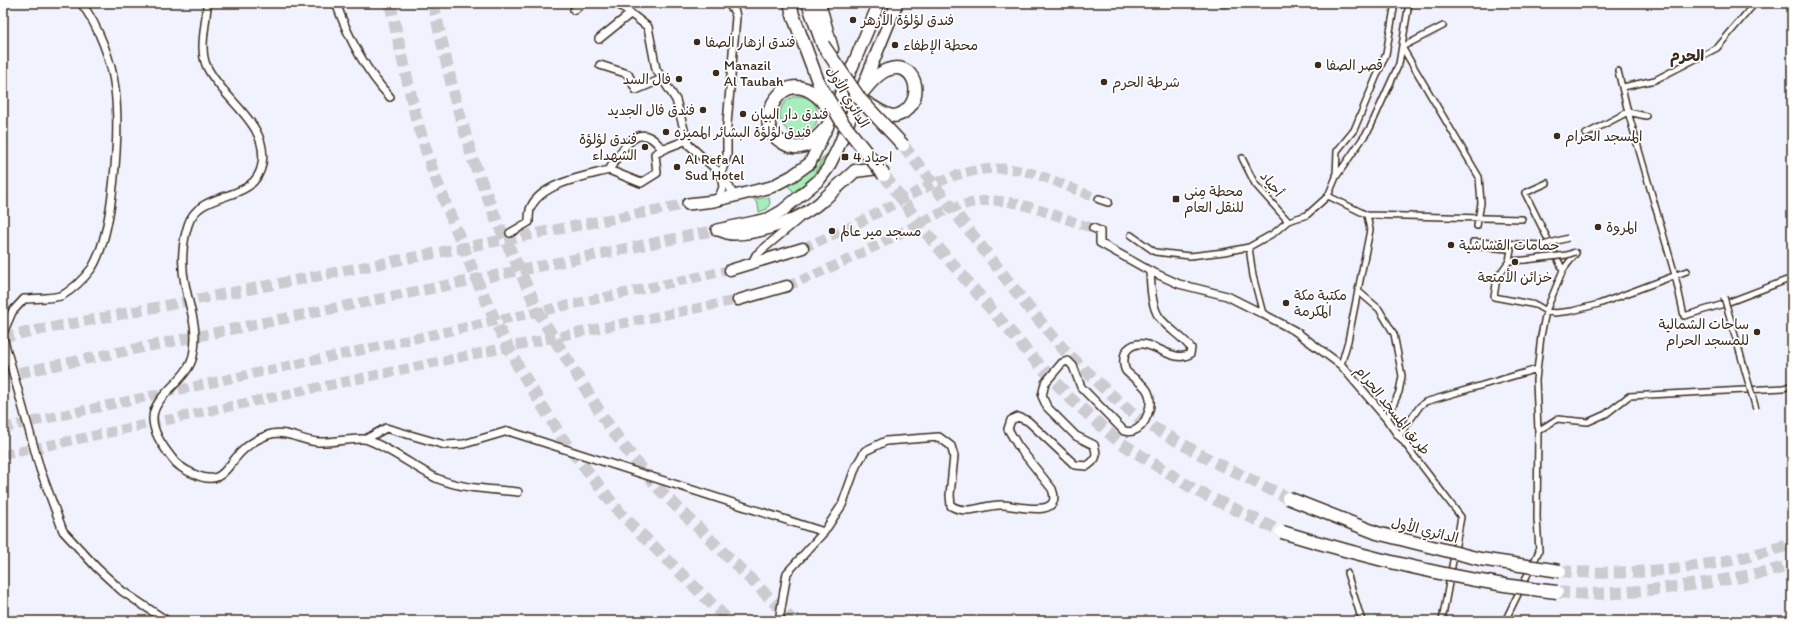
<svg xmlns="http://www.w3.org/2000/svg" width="1795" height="624" font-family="Itim,'Playpen Sans Arabic',sans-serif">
<rect width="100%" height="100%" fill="#f0f3fd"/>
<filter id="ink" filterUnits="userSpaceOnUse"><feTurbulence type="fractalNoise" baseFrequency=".025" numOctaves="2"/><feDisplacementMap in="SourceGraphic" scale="8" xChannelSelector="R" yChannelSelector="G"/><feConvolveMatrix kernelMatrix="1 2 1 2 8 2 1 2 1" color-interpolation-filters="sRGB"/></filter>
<g filter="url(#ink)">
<path fill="#a6eebc" stroke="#708c6d" d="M1216,3H1233C1228,10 1220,10 1216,3Z
M780 115a19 19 0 1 1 38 0a19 19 0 1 1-38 0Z
M827,154L812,177L794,192L787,185L808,172Z
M762,198H769L770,203L767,209L759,212L758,205L754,199Z"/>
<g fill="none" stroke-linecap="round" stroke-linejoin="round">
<path stroke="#cccbd0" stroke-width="10" stroke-dasharray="10 5" stroke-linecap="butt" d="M803,248C823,239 843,231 862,221C908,198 955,164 1009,169C1038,171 1071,189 1099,199
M787,286C820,273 852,258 884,242C919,224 959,197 1000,201C1027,203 1066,220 1093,228
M3,428L730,270
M3,455C248,403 492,349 738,300"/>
<path stroke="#cccbd0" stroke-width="11" stroke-dasharray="11 5.5" stroke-linecap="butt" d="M3,337L688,204
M3,376L717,230"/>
<path stroke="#cccbd0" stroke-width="12" stroke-dasharray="12 6" stroke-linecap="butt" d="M390,3L416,118L433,172L475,276L498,327L518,366L562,438L620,513L729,621
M433,3L454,95L473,160L496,219L542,319L605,420L632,457L661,491L793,621
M903,145L1028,307L1065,351L1109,393L1142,421L1212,461L1288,498
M884,175L931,239L1032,357L1071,399L1118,441L1195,490L1282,532
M1560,571C1634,577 1722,567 1792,544
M1557,592C1597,596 1635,592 1675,587C1714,582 1754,576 1792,565"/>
<defs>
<path id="pedestrian" d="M1744,3L1751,8
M1443,26L1402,47L1479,177L1481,203L1477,226
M1618,71L1628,112L1675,275L1684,316L1724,304L1792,278
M1623,87L1655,80L1717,48L1755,3
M1586,134L1628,112L1646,116
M1242,158L1255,184L1288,221
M1336,176L1337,151L1354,130L1386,54L1395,3
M1547,183L1525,193L1563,270
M1328,196L1367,215L1522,219
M1131,235L1155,252L1190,256L1224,252L1249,247L1274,233L1288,221L1307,215L1328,196L1336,177L1370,128L1399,64L1409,3
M1249,247L1253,276L1263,314
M1508,249L1511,250L1509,261
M1525,260L1509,261L1497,278L1494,297L1536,305L1546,311L1554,313L1572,311L1599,304L1687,271
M1358,291L1379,309L1394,334L1402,376L1399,392L1387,419
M1341,365L1348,341L1370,230L1367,215
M1538,431L1557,419L1588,422L1606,414L1629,396L1784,388L1792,385
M1347,573L1362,621
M1442,621L1461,517L1399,436L1420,406L1425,402L1537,369
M1505,621L1539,551L1537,518L1538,431L1536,380L1541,336L1546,311L1563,270L1576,253"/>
<path id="minor" d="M207,3C207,23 198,48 207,67C223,100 269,123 262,164C255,205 199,188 188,225C182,243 181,266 185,284C190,312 199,327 193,356C188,380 154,395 153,417C152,431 163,447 172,458C177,466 185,470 194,474C222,487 225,468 241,452C248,445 259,438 268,435C286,429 301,441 318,442C333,443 349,438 364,439C376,440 421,471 436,478C461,489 491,489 518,492
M336,3C348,37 366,71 390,97
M617,3L648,27L656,69L676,100L687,140L689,145L721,174L729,186L734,197
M574,10L583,3
M599,39L630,14
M600,65L628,74L636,90L662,79
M609,170L641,183L657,173L655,154L667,148
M1099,199L1108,202
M715,200L720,195L723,187L721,174L727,155V124L736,17L735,12L728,3
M1093,228L1100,231V243L1150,271L1179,284L1227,296L1263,314L1295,331L1341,365L1387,419L1399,436
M510,233L529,222C529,217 529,211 531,207C542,183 586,176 609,170C616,160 632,128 649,137C654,139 658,144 661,148L669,147L687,140
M754,263V259L756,255L799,219
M3,333L12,312L24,299C34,298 55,299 63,295C73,289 85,277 92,268C114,232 120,132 115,89C112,61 98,25 81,3
M3,337L40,469L63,531L97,568L122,591L167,621
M366,439L386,428L445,445L464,444L508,431L824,532
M779,621L787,573L824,532L842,505L856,466L865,451L886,441L939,437L951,446L954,456L950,495L951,506C970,516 983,504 1002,505C1015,505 1064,520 1052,489L1018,446L1008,429L1011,420L1018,417L1028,421L1075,465L1087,466C1096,460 1098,456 1094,445L1076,436L1047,407L1042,396L1045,383L1062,363L1068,361L1073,366L1081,387L1124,431C1126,431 1130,432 1133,431C1146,427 1154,404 1148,392C1143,382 1133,379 1126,371C1123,366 1123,355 1127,350C1146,330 1170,366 1190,354L1191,348C1182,336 1168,329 1159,317C1151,305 1151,286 1150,271"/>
<path id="secondary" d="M730,270L803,248
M738,300L787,286"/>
<path id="trunk" d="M688,204L714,201L771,187L792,176L810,163L827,127L879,3
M717,230L768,219L782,211L819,180L828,168L838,148L897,3
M719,230C724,232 730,235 734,234C762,234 802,219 823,200"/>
<path id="motorway" d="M808,3L823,45
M819,3L832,49
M781,93C765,109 762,132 785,144C789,146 795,148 800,147C812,145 819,135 827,127
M858,98C865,89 876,74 887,70C914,59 926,96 904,112C900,115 894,117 889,115C881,113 872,106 865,102
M823,200L855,171L878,168"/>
</defs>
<use href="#pedestrian" stroke="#3b2a1e" stroke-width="8"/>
<use href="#minor" stroke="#3b2a1e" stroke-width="10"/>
<use href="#secondary" stroke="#3b2a1e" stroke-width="13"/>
<use href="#trunk" stroke="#3b2a1e" stroke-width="14"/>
<use href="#motorway" stroke="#3b2a1e" stroke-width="15"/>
<use href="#pedestrian" stroke="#fff" stroke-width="5"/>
<use href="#minor" stroke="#fff" stroke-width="7"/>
<use href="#secondary" stroke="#fff" stroke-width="10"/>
<use href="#trunk" stroke="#fff" stroke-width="11"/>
<use href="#motorway" stroke="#fff" stroke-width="12"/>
<defs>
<path id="pedestrian-bridge" d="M1508,249L1473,246V242L1543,245L1568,238
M1525,260L1567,255L1575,252
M1724,297L1756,409"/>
<path id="motorway-bridge" d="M790,3L793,15L819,84L842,122L884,175
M823,45L860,99L903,145
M781,93C798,79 815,92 827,106
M1288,498L1377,533L1480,559L1560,571
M1282,532C1371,559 1463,582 1557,592"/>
</defs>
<use href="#pedestrian-bridge" stroke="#3b2a1e" stroke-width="8" stroke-linecap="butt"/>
<use href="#motorway-bridge" stroke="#3b2a1e" stroke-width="15" stroke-linecap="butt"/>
<use href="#pedestrian-bridge" stroke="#fff" stroke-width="5"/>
<use href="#motorway-bridge" stroke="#fff" stroke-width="12"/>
</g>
</g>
<g fill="#3b2a1e" stroke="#fff" stroke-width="1.5">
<circle cx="853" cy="20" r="4"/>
<circle cx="697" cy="42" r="4"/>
<circle cx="895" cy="45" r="4"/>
<circle cx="1318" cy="65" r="4"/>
<circle cx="716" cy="73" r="4"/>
<circle cx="679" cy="79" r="4"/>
<circle cx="1104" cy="82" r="4"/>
<circle cx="703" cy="110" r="4"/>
<circle cx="743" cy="114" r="4"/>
<circle cx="666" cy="132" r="4"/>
<circle cx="1557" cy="136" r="4"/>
<circle cx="645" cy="147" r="4"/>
<rect x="841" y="153" width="8" height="8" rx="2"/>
<circle cx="677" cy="167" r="4"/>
<rect x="1172" y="195" width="8" height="8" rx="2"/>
<circle cx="1598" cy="227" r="4"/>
<circle cx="832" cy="231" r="4"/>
<circle cx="1451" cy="245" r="4"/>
<circle cx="1515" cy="262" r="4"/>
<circle cx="1286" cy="303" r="4"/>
<circle cx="1757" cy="332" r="4"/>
</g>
<g text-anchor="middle" stroke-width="3.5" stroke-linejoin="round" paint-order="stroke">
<g font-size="14" fill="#3b2a1e" stroke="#fff" text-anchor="start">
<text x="861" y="25">فندق لؤلؤة الأزهر</text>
<text x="705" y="47">فندق ازهار الصفا</text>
<text x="903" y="50">محطة الإطفاء</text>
<text x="724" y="70">Manazil<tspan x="724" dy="16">Al Taubah</tspan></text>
<text x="1326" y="70">قصر الصفا</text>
<text x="671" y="84" text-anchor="end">فال السد</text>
<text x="1112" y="87">شرطة الحرم</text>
<text x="695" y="115" text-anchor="end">فندق فال الجديد</text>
<text x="751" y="119">فندق دار البيان</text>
<text x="674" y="137">فندق لؤلؤة البشائر المميزه</text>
<text x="1565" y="141">المسجد الحرام</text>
<text x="637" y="144" text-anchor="end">فندق لؤلؤة<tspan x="637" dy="16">الشهداء</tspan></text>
<text x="853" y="162">اجياد 4</text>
<text x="685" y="164">Al Refa Al<tspan x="685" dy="16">Sud Hotel</tspan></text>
<text x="1184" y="196">محطة مِنى<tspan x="1184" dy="16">للنقل العام</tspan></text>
<text x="1606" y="232">المروة</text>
<text x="840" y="236">مسجد مير عالم</text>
<text x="1459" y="250">حمامات القشاشية</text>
<text x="1515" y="282" text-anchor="middle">خزائن الأمتعة</text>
<text x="1294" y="300">مكتبة مكة<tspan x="1294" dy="16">المكرمة</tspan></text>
<text x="1749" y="329" text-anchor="end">ساحات الشمالية<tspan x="1749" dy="16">للمسجد الحرام</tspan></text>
</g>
<g font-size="14" fill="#3b2a1e" stroke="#fff">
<text transform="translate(848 97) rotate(59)" y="5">الدائري الأول</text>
<text transform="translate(1272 184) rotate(52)" y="5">أجياد</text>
<text transform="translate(1393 410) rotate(51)" y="5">طريق المسجد الحرام</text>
<text transform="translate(1425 530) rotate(14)" y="5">الدائري الأول</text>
</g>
<g font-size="15" font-weight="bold" fill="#3b2a1e" stroke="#fff">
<text x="1687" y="61">الحرم</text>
</g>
</g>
<rect width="1795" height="624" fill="none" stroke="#fff" stroke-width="16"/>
<rect x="8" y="8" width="1779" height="608" fill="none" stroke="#3b2a1e" stroke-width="1.5" filter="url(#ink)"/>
</svg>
